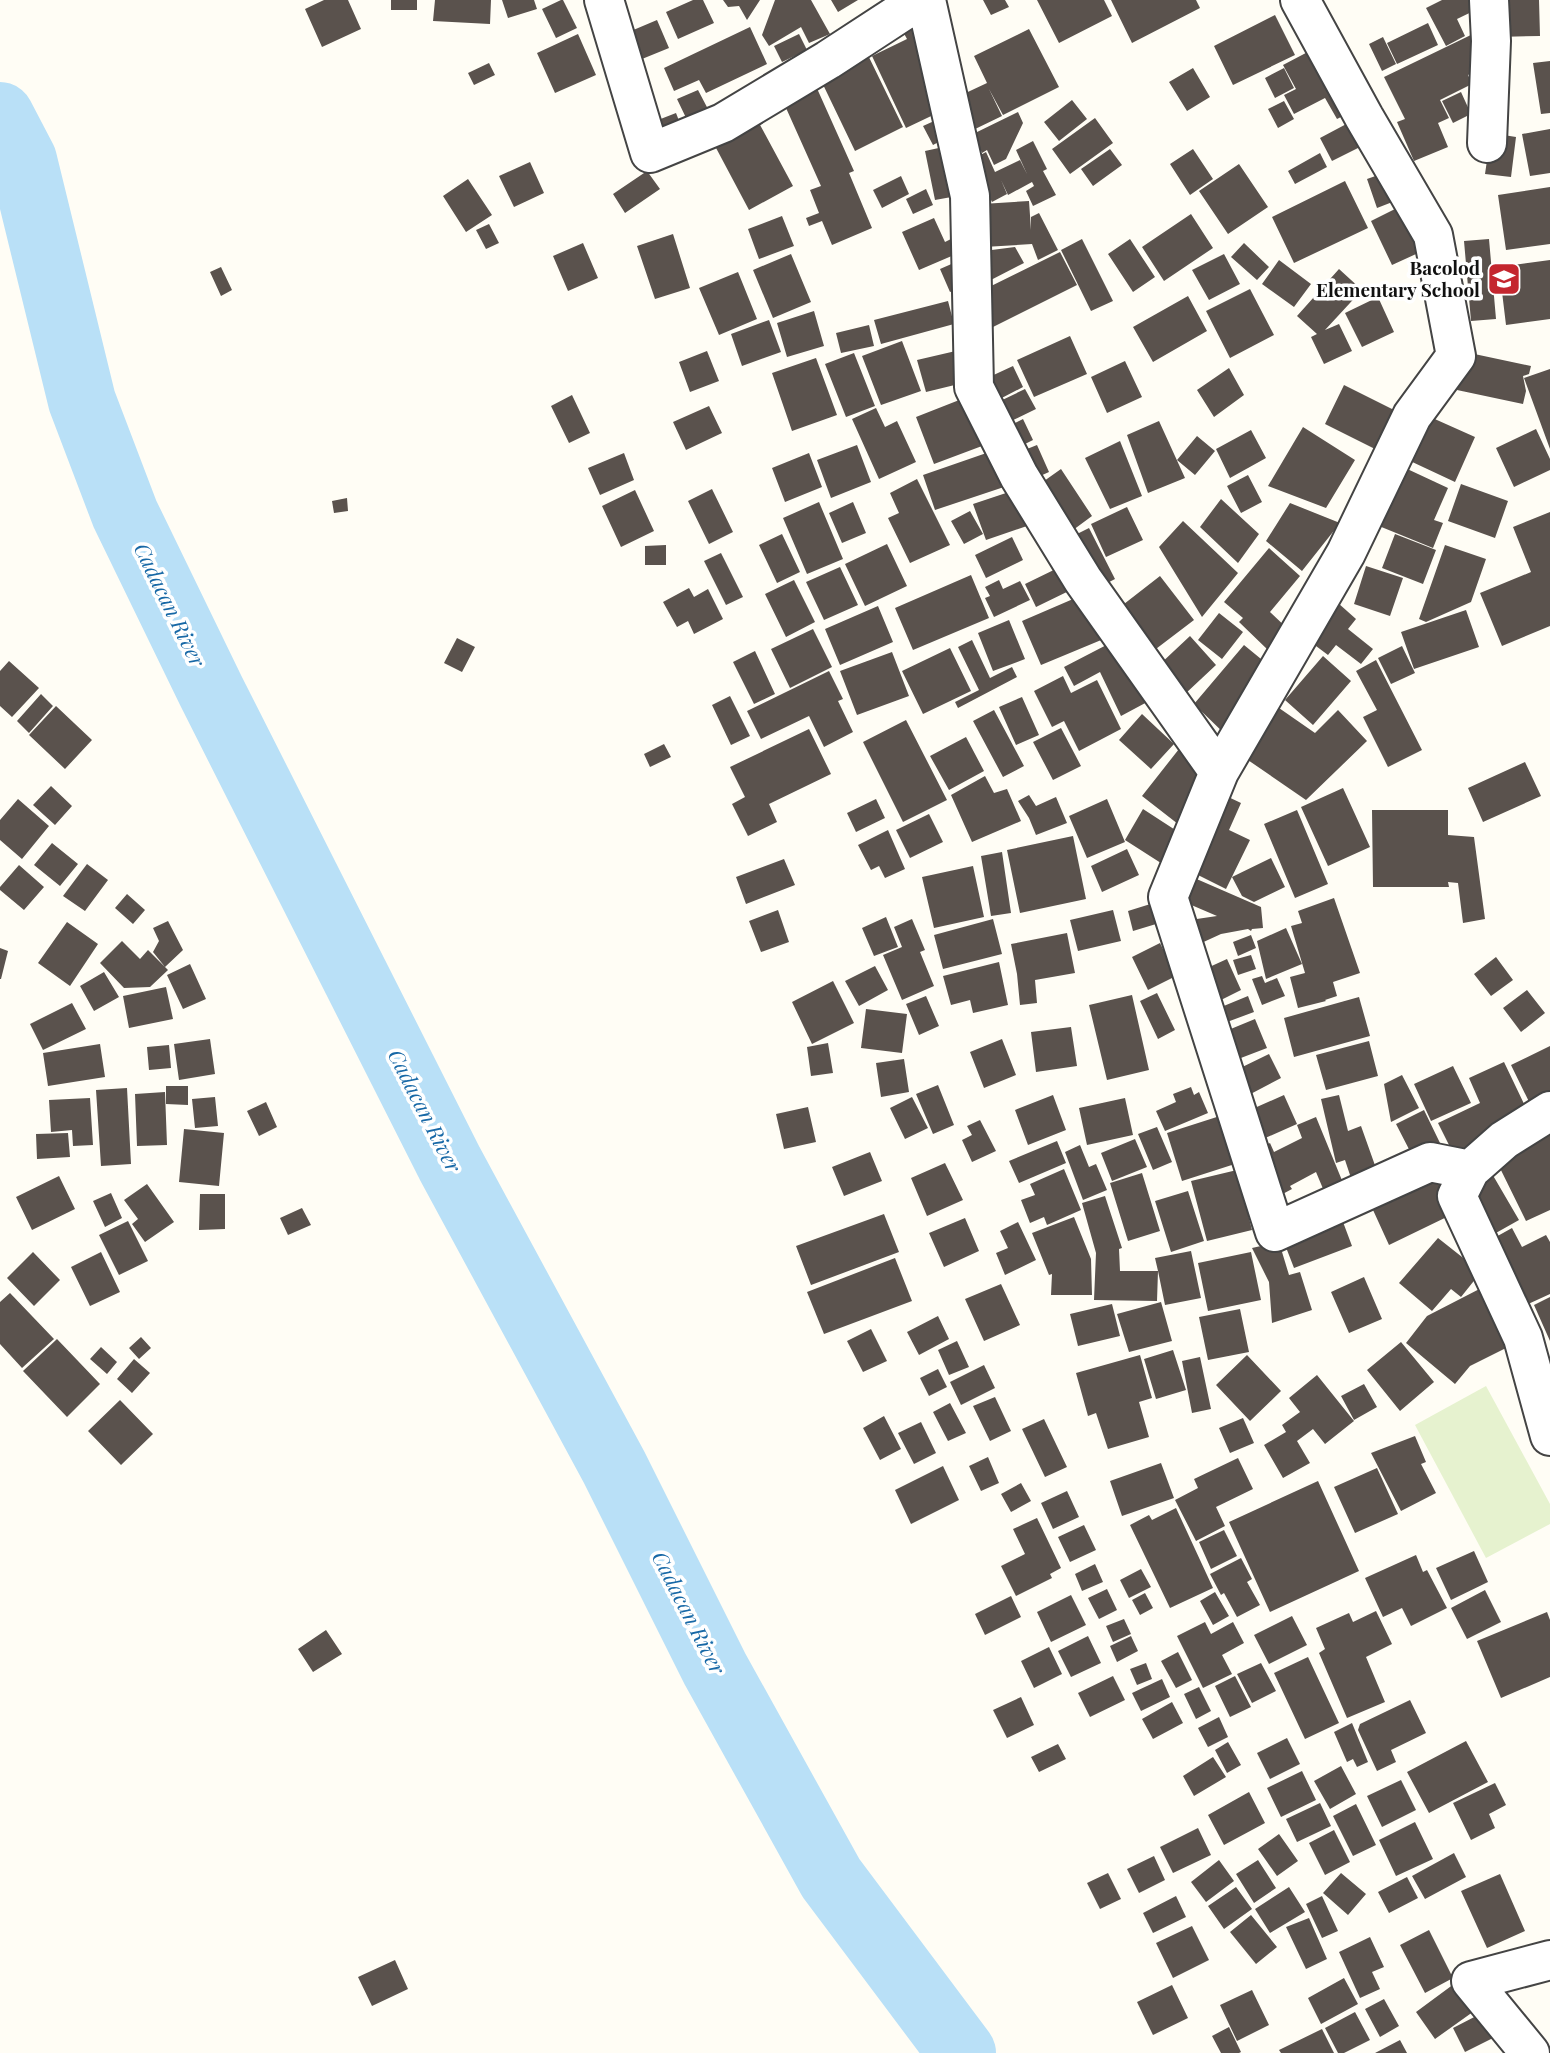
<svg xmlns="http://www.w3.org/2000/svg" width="1550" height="2053" font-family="'Playfair Display',serif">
<rect width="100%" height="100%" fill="#fffdf5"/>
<path fill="#e6f2cf" d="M1486,1386L1550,1504V1524L1486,1558L1415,1425Z"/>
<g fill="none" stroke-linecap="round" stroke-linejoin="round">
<path stroke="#b9e0f7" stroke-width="68" d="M0,116L23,160L82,401L125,514L211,691L450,1164L614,1467L715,1669L831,1878L962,2053"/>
</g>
<path fill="#5a524d" d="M324,0H348L361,29L322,47L305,9Z
M391,0H417V10H391Z
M435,0H491L490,24L433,21Z
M502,0H534L537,9L508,18Z
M561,0H563L577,28L556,38L542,9Z
M693,0H703L714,23L678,39L666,12Z
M723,0H760L747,20L739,6L728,7Z
M775,0H811L830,34L809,43L801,27L769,46L762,35Z
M831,0H858L838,12Z
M983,0H1005L1009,7L991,15Z
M1037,0H1104L1112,16L1059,43Z
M1111,0H1196L1200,8L1132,43Z
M1442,0H1484L1486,5L1457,19L1465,36L1446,46L1426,8Z
M1495,0H1539L1540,36L1496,37Z
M1275,15L1295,55L1233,85L1214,46Z
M657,20L669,48L642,59L631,31Z
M917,20L948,108L906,128L872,56L907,39L901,28Z
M1428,23L1438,45L1397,64L1387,43Z
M750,27L767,64L706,93L699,80L674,91L664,68Z
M1029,29L1059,87L1003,115L989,89L1002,116L971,131L955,98L987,83L974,56Z
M1475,33L1490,64L1468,75L1472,84L1440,100L1449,118L1438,123L1448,147L1414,161L1397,122L1405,119L1384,77Z
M578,34L596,75L555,93L537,53Z
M799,34L807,50L782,62L774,46Z
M1383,37L1396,64L1382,71L1369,44Z
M1321,45L1355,110L1337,119L1325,98L1294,114L1284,95L1296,89L1283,65Z
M864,47L903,127L855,151L816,70Z
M1550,61V113L1541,114L1533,63Z
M489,63L495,75L474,85L468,73Z
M1193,68L1210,97L1187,111L1169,82Z
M1284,68L1294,88L1275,98L1265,78Z
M815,84L854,171L849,173L872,228L832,245L822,221L809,226L806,218L819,213L810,190L821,186L782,99Z
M698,90L709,111L688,122L677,99Z
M1461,92L1471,114L1453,123L1442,101Z
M1072,100L1087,119L1059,141L1044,122Z
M1284,101L1294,119L1278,128L1268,109Z
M1018,112L1023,123L1006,159L994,165L987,150L982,153L973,134Z
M676,113L683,131L666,139L658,120Z
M943,117L952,135L933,145L923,126Z
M1095,118L1113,143L1070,174L1052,149Z
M1352,121L1364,145L1332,161L1320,138Z
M759,123L793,186L749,210L715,146Z
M1550,129V173L1530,176L1522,134Z
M1491,133L1516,137L1511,177L1485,174Z
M1033,141L1047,169L1043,171L1056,195L1033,206L1026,191L1034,186L1032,182L1008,195L1001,180L1007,194L992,202L971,160L986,152L995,172L1020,160L1027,174L1016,150Z
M957,144L968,194L935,200L925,151Z
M1110,149L1122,165L1093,186L1081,169Z
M1193,149L1213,179L1190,195L1170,164Z
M1320,153L1327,167L1295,184L1288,171Z
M530,162L544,193L514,207L499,176Z
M1239,164L1268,207L1228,234L1199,191Z
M647,171L660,189L625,213L613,194Z
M1384,173L1395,201L1377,208L1367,179Z
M901,176L909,194L882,208L873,190Z
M468,179L492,215L466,232L443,196Z
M1345,181L1368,228L1294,263L1272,217Z
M1550,187V244L1506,250L1498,195Z
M926,189L933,205L913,214L906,199Z
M1029,201L1031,230V217L1039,213L1058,250L1038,260L1032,244L984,247L982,204Z
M1405,204L1427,249L1392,265L1371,221Z
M1191,214L1213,248L1164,281L1142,247Z
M782,216L794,246L759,259L748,229Z
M934,218L945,242L961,234L968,249L919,270L902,232Z
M489,224L499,243L486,249L476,230Z
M673,234L690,288L655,299L637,246Z
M1082,239L1113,301L1091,311L1061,250Z
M1130,239L1155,277L1133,292L1108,254Z
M1489,239L1496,319L1471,321L1464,241Z
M583,243L598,278L568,291L553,256Z
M1244,243L1269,267L1257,280L1231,257Z
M1015,247L1024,263L987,282L976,252Z
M1060,252L1077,285L983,332V290Z
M791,254L811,302L773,318L753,270Z
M1224,254L1240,284L1209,300L1192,270Z
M1279,260L1311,284L1294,307L1262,284Z
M1550,260V319L1506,325L1499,267Z
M956,262L967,285L950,292L940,269Z
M221,267L232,290L221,296L210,272Z
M1339,269L1362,290L1325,330L1339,324L1352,351L1324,364L1311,337L1317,334L1297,316Z
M738,272L757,319L719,335L699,288Z
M1250,289L1274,335L1230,358L1206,311Z
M1188,296L1207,331L1153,362L1133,327Z
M1378,297L1394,332L1362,347L1345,313Z
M948,301L954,324L881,344L874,320Z
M814,311L824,346L787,357L777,323Z
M769,320L781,352L742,366L731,334Z
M869,325L874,346L841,353L836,333Z
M1070,336L1087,374L1034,397L1017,360Z
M902,341L921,391L881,405L862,356Z
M960,350L967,382L926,392L917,360Z
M707,351L719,381L690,392L679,362Z
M1465,352L1531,366L1529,374L1523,376L1526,391L1523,404L1457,390Z
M854,353L875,406L846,417L825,364Z
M816,358L837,415L792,431L772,373Z
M1125,361L1142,397L1107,413L1091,377Z
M1013,366L1023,387L996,401L985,379Z
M1229,368L1244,395L1214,417L1197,390Z
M1550,369V449L1524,378Z
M1344,385L1394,410L1375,449L1325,424Z
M1025,389L1036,409L1007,423L996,403Z
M572,395L590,433L569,443L551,406Z
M972,395L990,443L934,464L916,417Z
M709,406L722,433L686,450L673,422Z
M876,408L885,427L897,421L916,462L879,479L852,419Z
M1428,416L1475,437L1455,482L1408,460Z
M1023,419L1033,440L1015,449L1005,428Z
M1159,421L1185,478L1148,493L1127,435Z
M1303,427L1355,460L1326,508L1268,486Z
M1536,429L1550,459V470L1514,487L1496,448Z
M1251,430L1266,458L1230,478L1216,449Z
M1197,436L1215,451L1195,475L1177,460Z
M1120,441L1142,496L1110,509L1085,458Z
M857,445L871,482L831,498L817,460Z
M1037,445L1049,472L1029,481L1017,453Z
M998,449L1010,485L935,510L923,475Z
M624,453L634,480L600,495L588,468Z
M809,453L822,487L785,502L772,468Z
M1403,467L1448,488L1434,520L1443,523L1433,548L1374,524Z
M1061,469L1092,516L1069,533L1037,486Z
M1248,475L1262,502L1241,513L1227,486Z
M917,479L950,545L910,563L888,518L899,513L890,493Z
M1461,484L1508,501L1495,538L1448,521Z
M712,489L733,532L709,544L688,501Z
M635,490L654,531L621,547L602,506Z
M1015,490L1027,526L986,540L973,504Z
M347,498L348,511L334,513L332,501Z
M1221,499L1259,534L1238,563L1200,527Z
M819,502L843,559L807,574L783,518Z
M853,502L866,533L842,543L829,513Z
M1290,503L1340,523L1302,571L1266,541Z
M1127,507L1143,540L1106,557L1091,524Z
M970,511L983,534L964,544L951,521Z
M1550,512V626L1502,646L1480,593L1531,572L1513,527Z
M1183,521L1238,573L1202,617L1159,547Z
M1089,528L1115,579L1092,591L1065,540Z
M782,534L800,572L777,583L759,545Z
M1395,534L1436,550L1423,584L1382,568Z
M1012,537L1023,560L986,578L975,555Z
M887,544L907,586L865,606L845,564Z
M666,545V565H645V546Z
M1445,545L1486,559L1471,602L1426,622L1419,619Z
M1269,548L1300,576L1270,612L1289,630L1269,651L1239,622L1243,618L1224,602Z
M721,553L743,597L726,605L704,561Z
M1064,565L1075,588L1036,607L1025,584Z
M1366,566L1403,578L1390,616L1354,604Z
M840,567L858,605L824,620L806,582Z
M971,575L989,618L913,650L895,608Z
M1160,576L1194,620L1148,655L1115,611Z
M794,580L815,622L786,637L765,594Z
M999,580L1003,589L1020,581L1030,600L994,617L985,598L990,596L985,587Z
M689,588L694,597L708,589L723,619L694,634L688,621L677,627L663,602Z
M1087,593L1106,638L1041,665L1022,621Z
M1338,603L1356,619L1348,629L1373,649L1361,664L1336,645L1328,655L1308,640Z
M878,606L893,642L840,665L825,629Z
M1466,610L1479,647L1414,669L1401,632Z
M1219,613L1243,632L1222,659L1198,640Z
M1009,620L1025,659L993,671L978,633Z
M813,629L832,667L790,688L771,649Z
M1190,636L1216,665L1185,694L1158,666Z
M457,638L475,647L462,672L444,663Z
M1118,639L1149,701L1121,716L1100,672L1074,686L1064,667Z
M972,640L990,678L1012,667L1017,677L958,708L955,702L979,690L958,647Z
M1244,645L1272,668L1231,740L1194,704Z
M1402,646L1415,673L1391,684L1378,658Z
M950,648L971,691L923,714L902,671Z
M755,651L775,694L754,704L733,662Z
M892,652L909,696L857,715L840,671Z
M1323,656L1351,681L1313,725L1285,700Z
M1376,660L1422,750L1388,767L1363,717L1377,710L1356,671Z
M9,661L39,688L12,717L0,706V671Z
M829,671L843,699L838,701L853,732L824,747L809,716L761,739L747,711Z
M1063,676L1071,693L1097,680L1121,729L1079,751L1064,721L1052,727L1034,691Z
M41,694L53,706L29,733L17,721Z
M730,696L750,736L731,745L712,705Z
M1022,697L1039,735L1016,745L999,707Z
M56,706L92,740L65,769L29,735Z
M1279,708L1315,733L1338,710L1367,741L1306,800L1245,758Z
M994,710L1024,766L1003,777L973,721Z
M1142,714L1174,744L1151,769L1119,740Z
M906,720L947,800L903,822L863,742Z
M1061,728L1081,766L1053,780L1033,742Z
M809,729L831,774L769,804L777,822L748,836L732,804L745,797L730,767Z
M966,737L984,771L949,790L930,756Z
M664,744L671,757L650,767L644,754Z
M1179,749L1214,777L1178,824L1142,796Z
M1525,762L1541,796L1483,822L1468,788Z
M985,776L994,793L1007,789L1021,821L972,842L951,795Z
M51,786L72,806L55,825L33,805Z
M1343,788L1370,847L1328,866L1301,807Z
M1222,794L1241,803L1229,830L1250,840L1226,889L1186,869Z
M1029,795L1036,806L1056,797L1067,823L1036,835L1029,818L1018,801Z
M18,799L49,826L22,859L0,840V820Z
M876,799L885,818L856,832L847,813Z
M1107,799L1125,842L1087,858L1069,816Z
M1143,809L1183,835L1164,865L1125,840Z
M1297,810L1328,884L1295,898L1264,824Z
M1372,810H1448V835L1474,837L1485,919L1463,923L1458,883L1448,882L1449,887H1373Z
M929,814L943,842L910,858L896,830Z
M888,830L905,869L885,878L879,866L871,870L858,845Z
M1073,836L1086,899L1020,913L1007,850Z
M52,843L78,864L60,886L34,865Z
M1127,849L1139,875L1102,892L1091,866Z
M1002,852L1011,913L991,916L981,856Z
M1271,858L1285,887L1254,902L1242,896L1232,877Z
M784,859L795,885L746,904L736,877Z
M87,864L108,880L85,911L63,896Z
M19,865L44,887L24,910L0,890V887Z
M973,866L984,917L934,928L922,877Z
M1192,877L1261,907L1263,928L1252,929L1251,931L1248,929L1221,934L1197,945L1190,920L1217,916L1182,901Z
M127,894L145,910L133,924L115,908Z
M1334,898L1360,973L1333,982L1337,996L1325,1000L1326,1001L1298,1008L1290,977L1305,973L1291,926L1302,923L1298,911Z
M1160,901L1166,921L1133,931L1128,911Z
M778,910L789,942L761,952L749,921Z
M1113,910L1121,941L1078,951L1070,920Z
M886,917L898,947L874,956L862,928Z
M912,919L925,950L920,952L934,986L902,1000L883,955L902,947L894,927Z
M993,919L1002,954L943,969L934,935Z
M168,921L183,950L165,967L153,952L159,941L153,928Z
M67,922L98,944L70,986L38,963Z
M1286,928L1302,964L1266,979L1257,941Z
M1067,933L1075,973L1035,980L1037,1003L1020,1005L1017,974L1011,944Z
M1251,935L1256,948L1238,956L1233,942Z
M122,941L140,959L148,950L168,970L150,987L124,988L100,963Z
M1160,943L1176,976L1148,990L1132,957Z
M0,948L8,951L1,979H0Z
M1251,955L1256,969L1238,975L1233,960Z
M1496,957L1513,980L1491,996L1474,974Z
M1227,959L1241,990L1219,1001L1205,969Z
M999,962L1008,1005L973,1013L970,1000L951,1005L943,976Z
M190,964L206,999L183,1009L167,975Z
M875,966L888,990L859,1006L845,981Z
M104,972L119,997L94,1011L80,986Z
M1262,976L1265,983L1277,978L1285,996L1262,1005L1252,979Z
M833,981L854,1023L812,1044L792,1002Z
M166,987L173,1019L129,1028L123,996Z
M1527,990L1545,1013L1521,1032L1503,1008Z
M1157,993L1175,1030L1158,1039L1140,1001Z
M1132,995L1149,1070L1107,1080L1089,1005Z
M926,996L939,1026L919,1035L906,1004Z
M1248,996L1254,1012L1219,1025L1214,1010Z
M1359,997L1370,1036L1294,1057L1284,1018Z
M72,1003L86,1029L43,1050L30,1024Z
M866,1009L907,1014L902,1053L861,1048Z
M1255,1019L1267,1048L1233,1061L1221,1033Z
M1071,1027L1077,1066L1036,1072L1031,1032Z
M210,1039L215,1074L179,1080L174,1044Z
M1002,1039L1016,1075L984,1088L970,1052Z
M1369,1041L1378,1076L1326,1090L1316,1055Z
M828,1043L833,1073L811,1076L807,1047Z
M100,1044L105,1077L48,1086L43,1053Z
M169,1045L171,1068L149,1070L147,1047Z
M1550,1046V1104L1534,1112L1511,1065Z
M1269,1054L1281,1078L1243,1098L1230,1073Z
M904,1059L909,1092L881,1097L876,1063Z
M1504,1062L1526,1108L1490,1125L1497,1139L1456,1159L1438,1123L1480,1103L1469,1078Z
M1453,1066L1471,1103L1431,1121L1414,1084Z
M1402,1075L1419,1108L1391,1122L1384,1084Z
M938,1085L954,1125L933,1134L916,1094Z
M166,1086H188V1105L166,1104Z
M1191,1087L1194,1095L1199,1092L1208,1113L1165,1131L1156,1111L1176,1102L1173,1094Z
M127,1088L131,1164L101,1166L96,1090Z
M165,1092L167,1145L137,1146L135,1094Z
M1053,1095L1066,1130L1028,1145L1015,1110Z
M1284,1095L1297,1124L1263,1139L1250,1110Z
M1339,1095L1348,1131L1361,1126L1377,1171L1352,1181L1345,1160L1336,1163L1321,1099Z
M215,1097L218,1126L195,1128L192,1099Z
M912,1097L928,1128L905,1139L890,1108Z
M90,1098L93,1145L73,1146L72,1130L51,1132L49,1100Z
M1125,1098L1133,1135L1087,1145L1079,1108Z
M266,1102L277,1127L259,1136L247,1111Z
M808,1107L816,1142L784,1149L776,1114Z
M1424,1110L1440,1143L1413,1157L1396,1124Z
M1223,1115L1238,1163L1182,1181L1167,1133Z
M1316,1117L1348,1195L1329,1203L1316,1172L1290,1186L1292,1189L1277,1197L1255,1151L1270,1143L1274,1152L1302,1138L1297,1125Z
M980,1120L996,1151L972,1162L962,1140L972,1135L967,1126Z
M1550,1122V1210L1526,1221L1496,1160L1548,1135L1544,1125Z
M1157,1127L1172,1162L1153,1170L1138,1134Z
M184,1129L224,1133L219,1186L179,1182Z
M68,1133L70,1157L37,1159L36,1134Z
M1135,1139L1147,1167L1112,1181L1101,1153Z
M1057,1141L1066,1163L1019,1183L1009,1161Z
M1080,1145L1089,1167L1096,1164L1107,1190L1083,1200L1065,1152Z
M870,1152L882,1181L844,1196L832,1167Z
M945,1163L963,1200L927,1216L911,1178Z
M1433,1168L1455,1213L1389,1245L1368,1199Z
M1064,1169L1081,1210L1047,1225L1044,1217L1030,1223L1021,1200L1035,1195L1030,1184Z
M1237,1170L1252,1230L1207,1241L1191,1181Z
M1491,1172L1519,1220L1487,1238L1473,1182Z
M1142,1173L1160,1231L1128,1241L1110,1183Z
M59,1176L75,1209L32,1230L16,1197Z
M147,1184L174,1222L145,1242L132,1224L138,1219L124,1200Z
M1188,1191L1204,1241L1171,1252L1155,1201Z
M111,1193L122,1218L105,1227L93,1201Z
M200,1194H225V1229L199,1230Z
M1105,1196L1122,1248L1119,1249L1120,1271H1158L1155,1258L1191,1251L1201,1298L1165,1305L1158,1271L1157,1301L1094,1300L1096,1253L1082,1203Z
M302,1208L311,1225L288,1235L280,1218Z
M884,1214L899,1252L811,1285L796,1246Z
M1340,1214L1352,1246L1294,1268L1282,1237Z
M1074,1217L1091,1259L1092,1295H1051L1052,1274L1049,1275L1032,1233Z
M965,1218L979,1251L944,1267L929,1233Z
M128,1221L148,1261L119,1275L99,1235Z
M1018,1222L1036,1260L1005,1275L996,1253L1008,1248L1000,1231Z
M1512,1228L1522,1247L1546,1235L1550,1242V1294L1526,1305L1494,1238Z
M1438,1238L1481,1272L1461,1297L1451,1289L1432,1311L1399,1283Z
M1279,1242L1289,1275L1300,1272L1312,1310L1272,1323L1269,1282L1252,1248Z
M33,1252L60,1280L34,1306L7,1278Z
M101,1252L120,1292L90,1306L71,1267Z
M1251,1252L1261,1300L1208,1311L1198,1263Z
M895,1258L912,1301L824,1334L807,1292Z
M1364,1277L1382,1319L1349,1333L1331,1292Z
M1493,1282L1522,1340L1470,1366L1455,1384L1406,1343L1427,1316Z
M1001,1284L1020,1325L984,1341L965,1299Z
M10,1293L54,1339L22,1368L0,1344V1302Z
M1550,1297V1341L1534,1305Z
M1161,1302L1172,1341L1129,1352L1117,1314Z
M1112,1304L1120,1336L1078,1346L1070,1314Z
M1240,1309L1249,1352L1208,1360L1199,1317Z
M938,1316L949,1339L919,1355L907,1332Z
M871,1329L887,1361L863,1372L847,1341Z
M141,1337L151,1348L139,1359L129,1348Z
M57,1339L100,1384L67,1417L23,1371Z
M957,1341L969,1367L949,1375L938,1350Z
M1401,1342L1434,1382L1400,1411L1367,1370Z
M101,1347L117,1362L107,1374L90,1359Z
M1173,1350L1186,1390L1156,1399L1144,1359Z
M1140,1355L1152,1398L1139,1402L1149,1437L1108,1449L1096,1413L1088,1416L1076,1373Z
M1247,1355L1281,1391L1250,1421L1216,1385Z
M1200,1357L1211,1409L1192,1413L1182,1361Z
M134,1359L150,1373L132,1393L117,1379Z
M984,1365L995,1388L961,1405L950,1382Z
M938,1369L947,1387L929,1396L920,1378Z
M1317,1375L1354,1421L1325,1444L1313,1429L1297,1441L1310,1463L1283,1478L1264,1445L1286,1432L1282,1425L1300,1412L1289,1398Z
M1364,1384L1377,1407L1354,1420L1341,1396Z
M995,1397L1011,1431L990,1441L973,1406Z
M120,1400L153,1434L121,1465L88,1431Z
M950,1403L966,1433L948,1441L933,1412Z
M884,1416L901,1449L880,1460L863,1428Z
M1243,1418L1254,1443L1230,1453L1219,1428Z
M1044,1419L1067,1467L1045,1477L1022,1429Z
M921,1422L936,1453L914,1464L898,1433Z
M1415,1436L1426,1462L1421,1464L1436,1493L1401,1511L1371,1453Z
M988,1457L999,1483L981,1491L969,1466Z
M1238,1458L1253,1489L1216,1507L1225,1526L1196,1541L1175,1500L1198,1488L1194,1479Z
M1161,1463L1174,1498L1122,1516L1110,1481Z
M943,1466L959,1500L911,1524L895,1490Z
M1377,1468L1398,1514L1355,1533L1334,1487Z
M1318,1481L1359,1571L1270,1612L1229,1522Z
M1021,1483L1031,1501L1011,1512L1001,1494Z
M1067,1491L1079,1517L1053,1529L1041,1503Z
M1176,1508L1213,1588L1170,1608L1130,1525L1149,1515L1152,1520Z
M1037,1518L1061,1568L1050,1574L1052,1578L1016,1596L1001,1566L1025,1554L1013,1529Z
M1084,1525L1096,1550L1070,1562L1058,1537Z
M1224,1530L1237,1556L1211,1569L1199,1542Z
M1474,1551L1488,1582L1451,1600L1436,1568Z
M1416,1555L1423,1572L1427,1570L1447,1608L1411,1626L1402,1608L1383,1617L1365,1578Z
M1241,1558L1252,1579L1247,1582L1260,1605L1237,1617L1224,1593L1221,1595L1210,1574Z
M1095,1564L1103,1582L1082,1591L1075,1574Z
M1141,1569L1151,1587L1129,1598L1120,1580Z
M1107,1589L1117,1610L1099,1619L1088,1598Z
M1485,1590L1501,1622L1467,1639L1451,1608Z
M1215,1592L1229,1616L1213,1625L1200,1601Z
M1145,1593L1153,1608L1140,1615L1132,1600Z
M1071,1595L1086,1625L1051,1642L1037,1612Z
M1011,1596L1021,1617L985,1635L975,1614Z
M1376,1611L1392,1644L1366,1657L1385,1702L1347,1718L1319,1653L1325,1649L1316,1628L1349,1613L1353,1622Z
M1547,1612L1550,1620V1677L1501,1698L1477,1641Z
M1292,1616L1307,1645L1269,1664L1254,1635Z
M1124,1619L1131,1634L1113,1642L1106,1626Z
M1205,1622L1211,1634L1233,1622L1244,1643L1222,1655L1232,1674L1203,1688L1177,1636Z
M326,1630L342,1654L313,1672L298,1649Z
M1088,1636L1101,1663L1071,1677L1058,1651Z
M1131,1636L1138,1651L1117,1662L1110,1646Z
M1049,1647L1062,1674L1034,1688L1021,1661Z
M1178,1652L1192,1680L1176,1688L1161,1661Z
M1308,1657L1339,1723L1305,1739L1274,1673Z
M1146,1663L1152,1679L1137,1685L1130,1669Z
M1261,1663L1276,1691L1252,1703L1237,1674Z
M1113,1676L1125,1700L1090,1717L1078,1693Z
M1235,1676L1251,1707L1230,1717L1215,1686Z
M1162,1679L1170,1697L1141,1711L1132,1693Z
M1199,1687L1211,1711L1196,1719L1184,1694Z
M1021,1697L1034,1725L1007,1738L993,1710Z
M1410,1700L1426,1733L1391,1750L1396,1762L1377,1771L1358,1730L1360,1724Z
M1172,1702L1183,1723L1153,1739L1142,1719Z
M1219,1717L1228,1737L1208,1747L1198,1728Z
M1352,1723L1368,1762L1357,1767L1353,1759L1347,1762L1334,1732Z
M1287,1738L1300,1764L1270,1779L1257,1753Z
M1466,1741L1488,1782L1429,1813L1407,1772Z
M1228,1742L1241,1765L1227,1773L1215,1750Z
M1058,1744L1066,1759L1039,1772L1031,1757Z
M1213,1757L1226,1777L1194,1796L1183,1776Z
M1341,1766L1356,1794L1330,1809L1314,1781Z
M1302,1771L1316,1800L1281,1817L1267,1788Z
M1401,1780L1416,1810L1382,1827L1367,1796Z
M1495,1783L1506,1805L1489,1814L1495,1828L1471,1840L1453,1803Z
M1249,1792L1265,1823L1224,1845L1208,1815Z
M1320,1803L1331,1826L1297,1842L1286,1819Z
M1356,1804L1376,1845L1353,1856L1333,1816Z
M1415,1822L1433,1859L1396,1876L1379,1840Z
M1198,1828L1211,1855L1173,1873L1160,1847Z
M1334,1830L1350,1862L1325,1875L1309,1843Z
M1279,1834L1298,1861L1277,1876L1258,1849Z
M1454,1853L1466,1877L1425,1899L1412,1876Z
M1154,1856L1165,1880L1139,1893L1127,1869Z
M1219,1860L1234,1881L1206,1902L1191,1882Z
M1258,1860L1276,1888L1254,1903L1236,1874Z
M1108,1873L1121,1899L1100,1909L1087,1883Z
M1341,1873L1366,1894L1348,1915L1323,1893Z
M1500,1874L1525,1931L1487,1948L1461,1891Z
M1407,1877L1418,1898L1389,1913L1378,1892Z
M1236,1887L1252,1909L1224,1929L1208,1906Z
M1289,1887L1305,1912L1270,1933L1255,1909Z
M1176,1896L1186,1917L1153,1933L1143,1913Z
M1322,1896L1338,1931L1322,1938L1306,1904Z
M1251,1915L1277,1947L1256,1964L1230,1932Z
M1309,1918L1327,1959L1306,1969L1286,1927Z
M1192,1926L1209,1960L1173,1978L1156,1943Z
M1429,1930L1453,1978L1425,1993L1400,1945Z
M1370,1937L1384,1967L1372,1972L1380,1989L1360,1998L1339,1952Z
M395,1960L408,1989L372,2006L358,1977Z
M1344,1978L1358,2004L1321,2024L1308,1998Z
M1458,1981L1477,2009L1435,2039L1416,2012Z
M1172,1985L1188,2018L1153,2035L1137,2002Z
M1252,1990L1269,2025L1237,2041L1220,2005Z
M1384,1999L1399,2026L1380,2037L1365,2009Z
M1355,2012L1370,2040L1344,2053H1338L1325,2028Z
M1482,2013L1495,2037L1465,2052L1453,2028Z
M1229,2027L1241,2052L1239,2053H1221L1212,2036Z
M1322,2029L1334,2053H1281L1279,2050Z
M1400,2040L1407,2053H1375Z"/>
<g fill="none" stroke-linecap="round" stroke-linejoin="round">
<defs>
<path id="street" d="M604,0L650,153L723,123L828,60L920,0
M926,0L970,196L974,387L1019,476L1083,580L1219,772
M1300,0L1364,117L1433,235L1456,356L1412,416L1346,553L1219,772L1168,897L1275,1232L1430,1162L1470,1170
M1487,143L1491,41L1489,0
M1550,1111L1504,1140L1470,1170L1457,1196L1523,1338L1550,1436
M1530,2053L1471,1981L1550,1960"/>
</defs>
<use href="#street" stroke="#444" stroke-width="42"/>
<use href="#street" stroke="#fff" stroke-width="38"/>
</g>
<defs>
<symbol id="school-square" viewBox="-11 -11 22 22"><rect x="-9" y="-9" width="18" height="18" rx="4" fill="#c4262e" stroke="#fff"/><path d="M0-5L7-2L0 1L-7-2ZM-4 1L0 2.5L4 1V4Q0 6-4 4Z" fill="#fff"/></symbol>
</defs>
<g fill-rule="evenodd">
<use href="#school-square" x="1485" y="260" width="38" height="38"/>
</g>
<g text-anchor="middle" stroke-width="7" stroke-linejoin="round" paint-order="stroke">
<g font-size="19" font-weight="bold" fill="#111" stroke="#fff" text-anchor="end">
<text x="1480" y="275">Bacolod<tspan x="1480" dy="22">Elementary School</tspan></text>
</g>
<g font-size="21" font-style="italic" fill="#1768a6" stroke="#fff">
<text transform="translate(169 605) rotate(64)" y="7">Cadacan River</text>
<text transform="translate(424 1111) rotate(63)" y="7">Cadacan River</text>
<text transform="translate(688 1613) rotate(63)" y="7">Cadacan River</text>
</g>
</g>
</svg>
